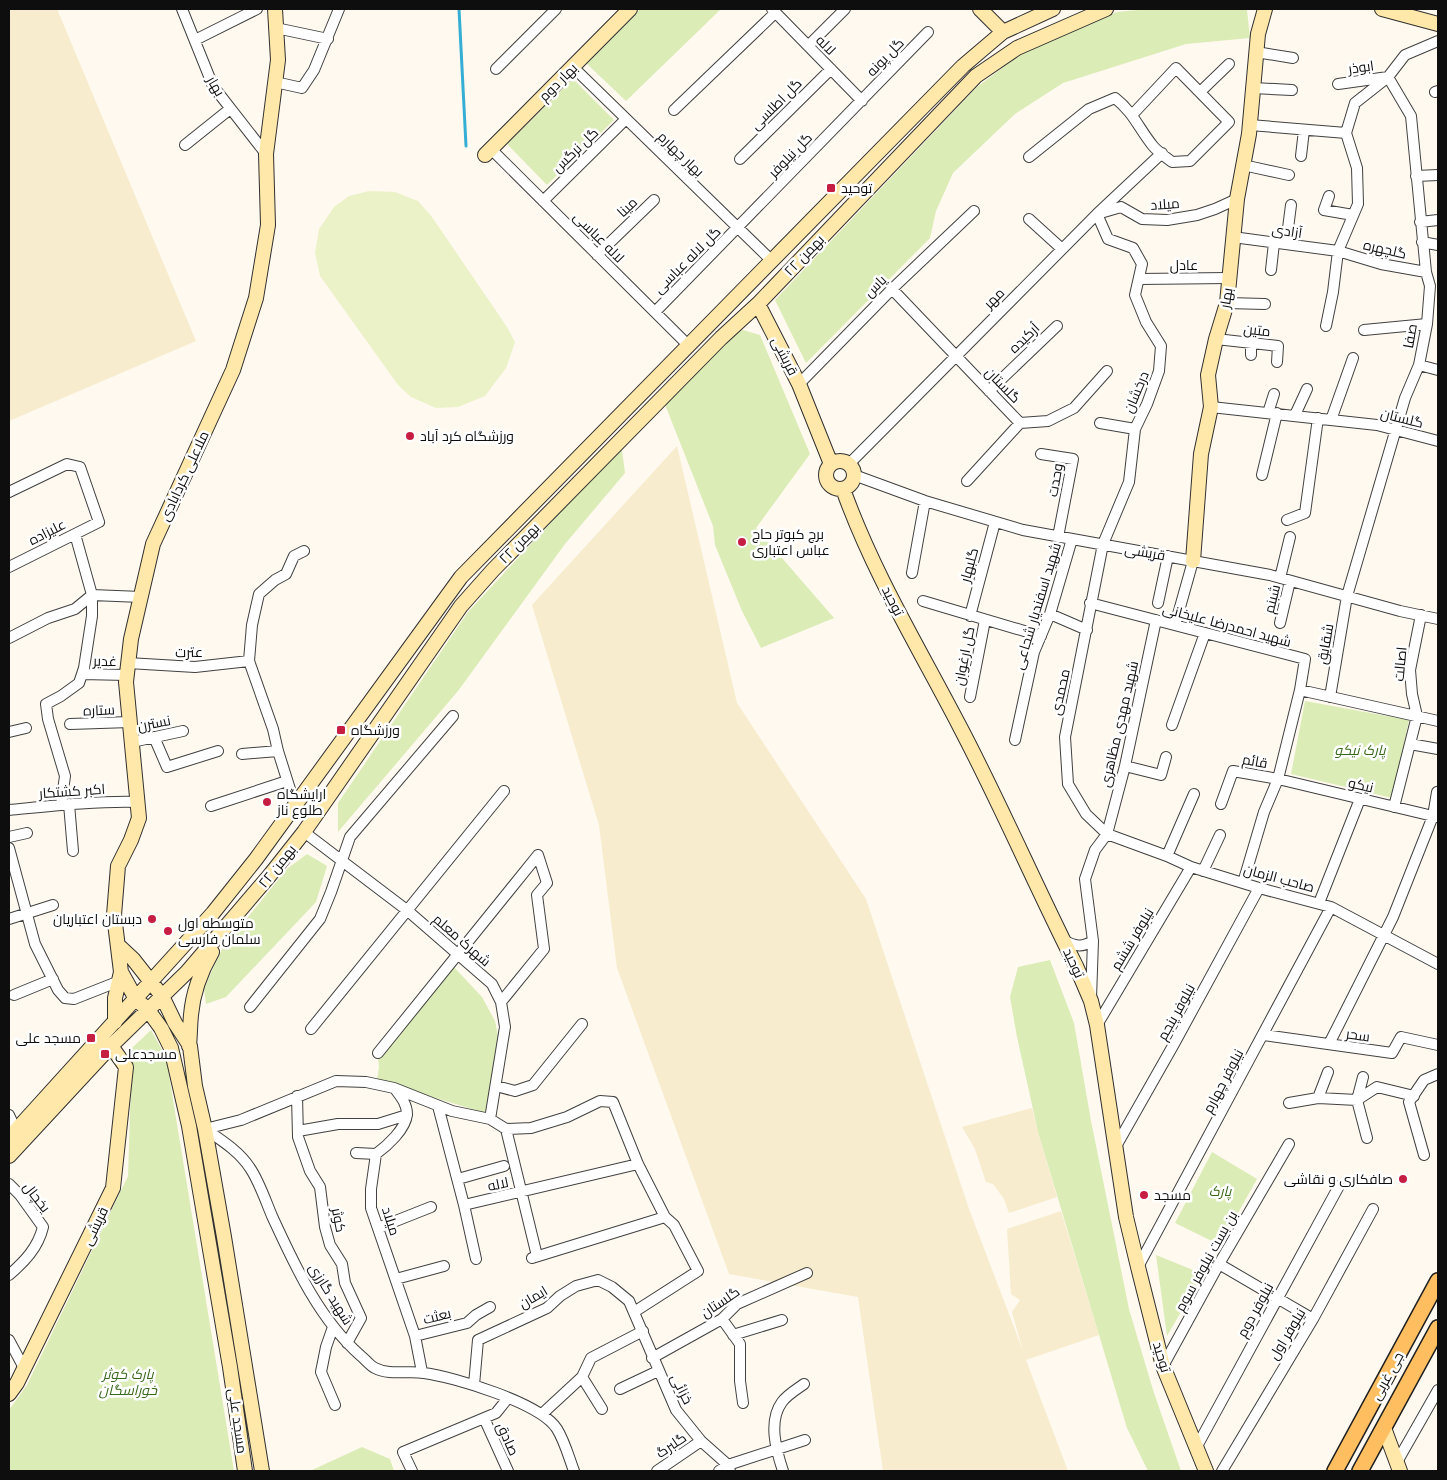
<svg xmlns="http://www.w3.org/2000/svg" width="1447" height="1480" font-family="'Roboto Serif',Cairo,serif">
<rect width="100%" height="100%" fill="#fff9ef"/>
<path fill="#f7eccd" d="M9,9H57L196,341L9,421Z
M677,446L737,703L866,899L969,1209L1023,1351L1012,1312L1020,1300L1011,1294L1007,1229L1061,1211L1099,1335L1026,1360L1068,1471H883L858,1297L729,1274L617,968L599,825L532,605Z
M1032,1108L1038,1132L1057,1197L1009,1213L1004,1199L993,1184L986,1182L975,1149L962,1127Z"/>
<path fill="#dbecb6" d="M640,9H721L626,101L586,63Z
M1148,9H1241L1247,10L1250,38L1186,44L1063,83L1015,114L953,173L936,211L930,238L806,363L775,300L977,87L1022,53L1117,12Z
M573,79L614,120L547,185L507,144Z
M736,328L760,335L810,454L756,528L834,618L761,648L742,611L715,545L713,526L664,402Z
M622,450L625,473L565,544L458,691L338,832V803L468,612L580,491Z
M1305,701L1409,720L1392,798L1291,774Z
M307,854L327,866L316,902L226,997L206,1004L204,988L222,949L287,869Z
M1050,960L1074,1023L1091,1121L1129,1309L1153,1390L1181,1471H1148L1127,1428L1038,1132L1017,1037L1010,997L1018,967Z
M453,966L482,997L495,1021L499,1041L485,1113L377,1080L379,1067L378,1057Z
M151,1030L166,1057L234,1471H9V1410L27,1385L128,1176L132,1048Z
M1212,1152L1257,1179L1220,1245L1175,1223Z
M1156,1255L1203,1274L1167,1336Z
M362,1447L390,1459L394,1471H310Z"/>
<path fill="#ebf2c8" d="M369,191L395,192L418,201L432,217L507,327L515,342L506,368L485,396L458,407L436,408L411,397L398,385L320,276L315,253L319,229L334,207L349,196Z"/>
<g fill="none" stroke-linecap="round" stroke-linejoin="round">
<path stroke="#34aed4" stroke-width="3" d="M459,9L466,146"/>
<defs>
<path id="street" d="M182,9L213,86L266,154
M772,9L862,101
M276,28L328,39
M195,40L257,9
M808,46L845,9
M1256,52L1293,58
M573,67L771,260
M496,69L556,9
M275,82L302,88L314,70L339,9
M1253,88L1292,90
M1200,92L1229,64
M1435,92L1438,91
M674,110L775,13
M1250,125L1346,133L1355,103L1388,77L1405,55L1438,41
M185,145L230,109
M491,149L688,345
M1301,156L1304,130
M1029,157L1089,109L1115,98C1134,113 1139,129 1153,146C1158,152 1166,157 1172,162L1190,161L1229,122L1176,68L1132,115
M740,159L831,69
M1243,165L1289,175
M1416,176L1438,175
M1329,196L1324,210L1353,215
M1237,199L1215,209L1197,215L1167,220L1142,219L1121,207L1097,214L1108,239L1133,248L1142,264L1135,295L1146,322L1161,346L1159,371L1147,404L1135,429L1129,482L1103,544L1065,737L1068,784L1086,814L1107,834L1167,856L1191,867L1259,888L1331,907L1438,964
M543,201L626,119
M1029,219L1062,249
M1420,222L1438,220
M1233,237L1338,251L1381,264L1426,272
M1422,242L1438,245
M1286,244L1291,205
M597,255L654,200
M1271,270L1274,243
M1139,279L1229,278
M892,289L1020,423L1048,421L1074,408L1107,371
M1227,303L1265,304
M655,312L928,32
M1326,326L1333,292L1338,251L1358,204L1357,168L1346,133
M1364,330L1427,324
M1216,339L1278,346L1277,362
M1251,355V343
M1419,365L1438,370
M799,384L892,289L974,211
M989,391L1057,326
M1211,407L1377,425L1438,441
M1268,413L1274,394
M1295,415L1307,389
M1331,420L1353,358
M1100,423L1135,429
M1041,454L1073,459L1058,537
M849,464L1097,214L1162,153
M854,475L925,501L1023,530L1270,575L1400,611L1438,619
M1262,475L1277,413
M967,481L1020,423
M9,492L67,464L80,467L99,522L9,567
M1287,520L1305,513L1318,418
M912,573L925,501
M1280,578L1290,537
M923,601L1041,636
M1090,603L1305,659L1300,690L1278,779L1264,812L1243,883
M1158,603L1168,556
M1050,614L1087,630
M970,616L995,522
M1280,623L1290,581
M1175,625L1193,561
M9,638L48,618L75,609L92,595L141,597
M128,663L195,667L249,661
M82,674L127,675
M1300,690L1438,721
M970,697L985,620
M1330,697L1347,596L1405,398L1419,365L1427,324L1430,286L1426,272L1411,116L1388,77L1338,84
M70,724L130,722
M1172,725L1205,633
M9,732L26,728
M154,737L167,767L218,751
M1015,740L1034,652L1050,614L1072,539
M132,742L183,731
M1410,744L1438,749
M242,754L278,751
M1125,766L1161,775L1166,757
M69,804L73,851
M1221,804L1233,771L1278,779L1437,817
M61,805L65,776L48,719L46,704L61,696L79,683L84,668L92,616V595L75,534
M295,805L278,751L273,729L249,661L252,625L259,594L275,580L286,574L294,556L304,551
M211,806L287,781
M1394,807L1417,716L1412,694L1410,670L1421,615
M9,810C51,806 94,801 137,802
M304,832L408,911L492,984L501,1002L505,1027L490,1119
M9,837L27,833
M9,848L35,944L58,990L65,998L74,999L117,982
M1167,856L1194,794
M1203,871L1220,835
M1319,903L1360,799
M9,919L53,905
M1063,940C1075,946 1081,948 1093,941
M14,995L53,979
M1091,998L1093,941L1085,879L1095,850L1107,834L1125,766L1156,620
M501,1002L544,949L537,895L547,883L538,855
M250,1007L320,919L331,892L350,837L453,716
M1097,1025L1191,867
M311,1029L504,791
M1264,1035L1392,1053L1401,1037L1438,1045
M1329,1044L1393,917L1433,816L1437,792
M378,1053L538,855
M1363,1077L1357,1100L1367,1138
M496,1086L515,1091L533,1085L582,1024
M395,1089C401,1097 407,1104 407,1114C406,1129 387,1146 376,1154L371,1189V1208L415,1336L422,1372
M297,1096L298,1137L310,1171L320,1187L325,1227L330,1245L342,1264L345,1283L361,1318L347,1343
M1318,1098L1328,1072
M1289,1103L1318,1098L1357,1100L1377,1087L1414,1096
M438,1106L464,1205L638,1164
M9,1115L16,1130
M205,1129L241,1120L336,1081L366,1082L394,1088L452,1111L490,1119L506,1129L531,1128L567,1117L600,1101L613,1102L638,1164L665,1217L674,1225L698,1271L634,1312
M205,1129C221,1140 239,1151 250,1168C259,1181 266,1202 272,1216C295,1266 319,1319 361,1356C365,1359 370,1366 375,1368C390,1376 408,1370 424,1373C454,1377 541,1403 557,1429C565,1442 569,1458 574,1471
M506,1129L537,1256
M298,1131L338,1124H378L407,1115
M1115,1148L1174,1044L1259,888
M356,1153L376,1154
M1424,1155L1409,1102L1424,1080L1438,1074
M458,1179L504,1166
M9,1184L20,1195L43,1227C38,1248 24,1262 9,1275
M464,1205L476,1259
M378,1228L431,1207
M532,1258L665,1217
M1219,1264L1313,1319
M1138,1267L1331,907
M396,1279L444,1266
M722,1319L740,1344V1381L743,1403
M333,1327L326,1347L321,1372L335,1405
M733,1335L782,1320
M415,1336L467,1323L476,1315L490,1307
M9,1340L24,1368
M652,1358L722,1319L737,1304L807,1273
M1163,1366L1219,1264L1289,1144
M582,1377L602,1409
M474,1385L478,1340L547,1308L560,1296L576,1286L598,1280L612,1287L629,1301L676,1410L701,1441L728,1465L730,1471
M620,1389L658,1371
M542,1414L582,1377L591,1358L643,1331
M484,1418L508,1471
M1196,1448L1339,1186
M1397,1462L1438,1390
M412,1471L403,1452L496,1413L508,1398
M657,1471L701,1441
M719,1471L728,1465L805,1440
M783,1471C776,1450 768,1421 782,1402C787,1395 797,1389 804,1384
M1222,1471L1313,1319L1373,1209"/>
<path id="secondary" d="M980,9L1003,32
M1382,9L1438,24
M485,155L630,9
M758,304L799,384L831,464
M826 475a14 14 0 1 1 28 0a14 14 0 1 1-28 0Z
M843,489C873,573 919,648 960,727C1001,805 1036,887 1076,966L1091,1001L1097,1025L1126,1217L1138,1267L1163,1366L1206,1471
M1193,561L1201,454L1211,407L1208,375L1216,339L1227,303L1237,199L1249,134L1258,34L1265,9
M118,945L133,959L162,996L175,1023L190,1046L195,1086L205,1129L224,1237L262,1471
M115,1022V998L121,972
M189,1046C190,1036 190,1025 191,1015C193,992 201,971 212,952
M9,1138L213,913L256,859L461,577L963,66L1003,32L1053,9
M9,1156L111,1046L187,972L270,875L304,832L461,606L493,570L721,338L758,304L976,76L1017,48L1106,9
M9,1394L17,1383L113,1188L126,1067L111,1046
M1384,1428L1400,1471
M245,1471L230,1367L189,1126L171,1048L161,1028L148,1010L136,999L121,972L114,915L118,866L131,840L139,818L126,682L131,639L153,544L233,370L256,298L268,225L266,154L278,60L275,9"/>
<path id="primary" d="M1335,1471L1438,1281
M1360,1471L1438,1328"/>
</defs>
<use href="#street" stroke="#414141" stroke-width="12"/>
<use href="#secondary" stroke="#303030" stroke-width="16"/>
<use href="#primary" stroke="#1f1f1f" stroke-width="18"/>
<use href="#street" stroke="#fff" stroke-width="10"/>
<use href="#secondary" stroke="#ffe8aa" stroke-width="14"/>
<use href="#primary" stroke="#ffbe5f" stroke-width="15"/>
</g>
<g fill="#c51e42" stroke="#fff" stroke-width="2">
<rect x="826" y="183" width="10" height="10" rx="2.5"/>
<circle cx="410" cy="436" r="5"/>
<circle cx="742" cy="542" r="5"/>
<rect x="336" y="725" width="10" height="10" rx="2.5"/>
<circle cx="267" cy="802" r="5"/>
<circle cx="152" cy="919" r="5"/>
<circle cx="168" cy="931" r="5"/>
<rect x="86" y="1033" width="10" height="10" rx="2.5"/>
<rect x="100" y="1049" width="10" height="10" rx="2.5"/>
<circle cx="1403" cy="1179" r="5"/>
<circle cx="1144" cy="1195" r="5"/>
</g>
<g text-anchor="middle" stroke-width="5" stroke-linejoin="round" paint-order="stroke">
<g font-size="14" fill="#0e0e0e" stroke="#fff">
<text transform="translate(826 45) rotate(45)" y="5">لاله</text>
<text transform="translate(885 57) rotate(-46)" y="5">گل پونه</text>
<text transform="translate(1361 67) rotate(-8)" y="5">ابوذر</text>
<text transform="translate(558 82) rotate(-45)" y="5">بهار دوم</text>
<text transform="translate(216 86) rotate(60)" y="5">بهار</text>
<text transform="translate(776 104) rotate(-45)" y="5">گل اطلسی</text>
<text transform="translate(575 150) rotate(-44)" y="5">گل نرگس</text>
<text transform="translate(681 154) rotate(44)" y="5">بهار چهارم</text>
<text transform="translate(790 155) rotate(-46)" y="5">گل نیلوفر</text>
<text transform="translate(1165 204) rotate(-4)" y="5">میلاد</text>
<text transform="translate(627 207) rotate(-44)" y="5">مینا</text>
<text transform="translate(1287 231) rotate(8)" y="5">آزادی</text>
<text transform="translate(599 237) rotate(45)" y="5">لاله عباسی</text>
<text transform="translate(1385 249) rotate(13)" y="5">گلچهره</text>
<text transform="translate(804 255) rotate(-46)" y="5">۲۲ بهمن</text>
<text transform="translate(687 260) rotate(-45)" y="5">گل لاله عباسی</text>
<text transform="translate(1184 265) rotate(-1)" y="5">عادل</text>
<text transform="translate(875 286) rotate(-45)" y="5">یاس</text>
<text transform="translate(994 298) rotate(-45)" y="5">مهر</text>
<text transform="translate(1226 298) rotate(-81)" y="5">بهار</text>
<text transform="translate(1257 330) rotate(6)" y="5">متین</text>
<text transform="translate(1410 336) rotate(-80)" y="5">صفا</text>
<text transform="translate(1024 338) rotate(-44)" y="5">اُرکیده</text>
<text transform="translate(785 356) rotate(63)" y="5">قریشی</text>
<text transform="translate(1003 385) rotate(46)" y="5">گلستان</text>
<text transform="translate(1136 392) rotate(-67)" y="5">درخشان</text>
<text transform="translate(1402 418) rotate(14)" y="5">گلستان</text>
<text transform="translate(184 476) rotate(-65)" y="5">ملاعلی کردابادی</text>
<text transform="translate(1055 480) rotate(-80)" y="5">وحدت</text>
<text transform="translate(47 532) rotate(-27)" y="5">علیزاده</text>
<text transform="translate(519 543) rotate(-45)" y="5">۲۲ بهمن</text>
<text transform="translate(1145 552) rotate(10)" y="5">قریشی</text>
<text transform="translate(969 565) rotate(-75)" y="5">گلبهار</text>
<text transform="translate(1272 599) rotate(-76)" y="5">شبنم</text>
<text transform="translate(893 601) rotate(63)" y="5">توحید</text>
<text transform="translate(1037 606) rotate(-73)" y="5">شهید اسفندیار شجاعی</text>
<text transform="translate(1227 625) rotate(15)" y="5">شهید احمدرضا علیخانی</text>
<text transform="translate(1325 644) rotate(-80)" y="5">شقایق</text>
<text transform="translate(189 652) rotate(-1)" y="5">عترت</text>
<text transform="translate(964 656) rotate(-79)" y="5">گل ارغوان</text>
<text transform="translate(105 661) rotate(1)" y="5">غدیر</text>
<text transform="translate(1400 664) rotate(-85)" y="5">اصالت</text>
<text transform="translate(1060 692) rotate(-78)" y="5">محمدی</text>
<text transform="translate(99 710) rotate(-2)" y="5">ستاره</text>
<text transform="translate(154 723) rotate(-11)" y="5">نسترن</text>
<text transform="translate(1119 724) rotate(-77)" y="5">شهید مهدی مظاهری</text>
<text transform="translate(1255 761) rotate(10)" y="5">قائم</text>
<text transform="translate(1361 785) rotate(13)" y="5">نیکو</text>
<text transform="translate(72 791) rotate(-4)" y="5">اکبر کشتکار</text>
<text transform="translate(277 866) rotate(-51)" y="5">۲۲ بهمن</text>
<text transform="translate(1279 878) rotate(15)" y="5">صاحب الزمان</text>
<text transform="translate(1132 939) rotate(-59)" y="5">نیلوفر ششم</text>
<text transform="translate(462 940) rotate(41)" y="5">شهرک معلم</text>
<text transform="translate(1074 963) rotate(65)" y="5">توحید</text>
<text transform="translate(1176 1012) rotate(-61)" y="5">نیلوفر پنجم</text>
<text transform="translate(1358 1035) rotate(8)" y="5">سحر</text>
<text transform="translate(1223 1081) rotate(-62)" y="5">نیلوفر چهارم</text>
<text transform="translate(498 1184) rotate(-12)" y="5">لاله</text>
<text transform="translate(37 1197) rotate(52)" y="5">یخچال</text>
<text transform="translate(339 1220) rotate(79)" y="5">کوثر</text>
<text transform="translate(391 1221) rotate(72)" y="5">میلاد</text>
<text transform="translate(95 1226) rotate(-64)" y="5">قریشی</text>
<text transform="translate(1206 1261) rotate(-61)" y="5">بن بست نیلوفر سوم</text>
<text transform="translate(331 1294) rotate(58)" y="5">شهید گارزی</text>
<text transform="translate(533 1297) rotate(-31)" y="5">ایمان</text>
<text transform="translate(720 1302) rotate(-34)" y="5">گلستان</text>
<text transform="translate(1255 1310) rotate(-61)" y="5">نیلوفر دوم</text>
<text transform="translate(437 1316) rotate(-14)" y="5">بعثت</text>
<text transform="translate(1287 1334) rotate(-59)" y="5">نیلوفر اول</text>
<text transform="translate(1162 1357) rotate(73)" y="5">توحید</text>
<text transform="translate(1387 1376) rotate(-61)" y="5">جی غربی</text>
<text transform="translate(682 1389) rotate(63)" y="5">خزائی</text>
<text transform="translate(238 1421) rotate(82)" y="5">مسجد علی</text>
<text transform="translate(508 1439) rotate(66)" y="5">صادق</text>
<text transform="translate(671 1445) rotate(-34)" y="5">گلبرگ</text>
</g>
<g font-size="14" fill="#0e0e0e" stroke="#fff" text-anchor="start">
<text x="841" y="193">توحید</text>
<text x="420" y="441">ورزشگاه کرد آباد</text>
<text x="752" y="539">برج کبوتر حاج<tspan x="752" dy="16">عباس اعتباری</tspan></text>
<text x="351" y="735">ورزشگاه</text>
<text x="277" y="799">ارایشگاه<tspan x="277" dy="16">طلوع ناز</tspan></text>
<text x="142" y="924" text-anchor="end">دبستان اعتباریان</text>
<text x="178" y="928">متوسطه اول<tspan x="178" dy="16">سلمان فارسی</tspan></text>
<text x="81" y="1043" text-anchor="end">مسجد علی</text>
<text x="115" y="1059">مسجدعلی</text>
<text x="1393" y="1184" text-anchor="end">صافکاری و نقاشی</text>
<text x="1154" y="1200">مسجد</text>
</g>
<g font-size="14" font-style="italic" fill="#38691a" stroke="#fff">
<text x="1360" y="755">پارک نیکو</text>
<text x="1220" y="1196">پارک</text>
<text x="128" y="1379">پارک کوثر<tspan x="128" dy="16">خوراسگان</tspan></text>
</g>
</g>
<rect width="1447" height="1480" fill="none" stroke="#0e0e0e" stroke-width="20"/>
</svg>
